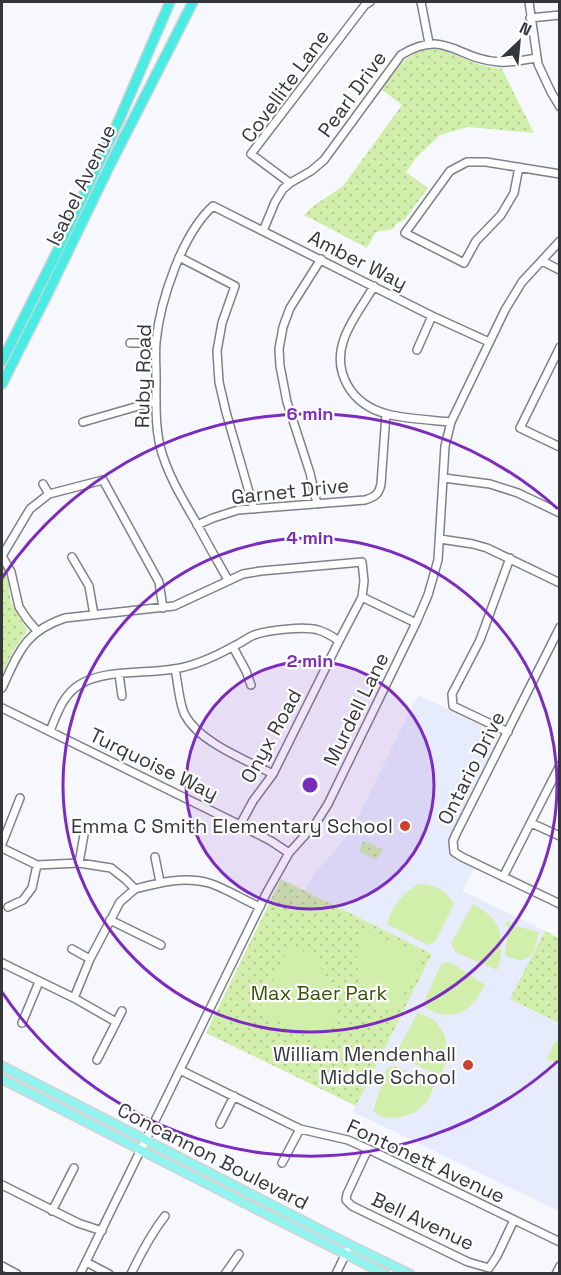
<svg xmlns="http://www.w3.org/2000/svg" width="561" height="1275" font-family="'Space Grotesk',sans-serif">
<defs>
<pattern id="grass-dots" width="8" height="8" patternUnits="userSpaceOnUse" patternTransform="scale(1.5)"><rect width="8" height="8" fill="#d1eeab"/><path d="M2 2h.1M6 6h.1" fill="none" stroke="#b4cd94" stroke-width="1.8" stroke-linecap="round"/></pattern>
</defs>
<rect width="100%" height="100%" fill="#f6f8fe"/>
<path fill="#e7ecfd" d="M418,695L448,709L449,708L495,731L498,734V739L470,793L467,803L449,840L448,845L451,855L455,859L474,868L463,891L545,931L511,999L559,1023V1211L353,1112L432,954L304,892L315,873L350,833Z"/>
<path fill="url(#grass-dots)" d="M435,49L444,50L477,64L502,69L534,133L468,127L440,135L416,158L406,172L428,188L405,219L396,224L393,229L376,232L367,248L304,215L312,207L343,186L402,105L382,90C396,70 407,49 435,49Z
M2,566C10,577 8,591 12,604C16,613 22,621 27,629L26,633L13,651L2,675Z
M365,841L381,849L382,851L376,860L360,852L359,850L363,842Z
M281,879L432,954L356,1106L206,1033Z
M545,931L559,938V1023L510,999Z"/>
<path fill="#d1eeab" d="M419,884C435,885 445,889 454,904L435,942L428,945L387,924C394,903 400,896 419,884Z
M473,904C481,909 490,914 495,922C504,934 502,957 497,970L455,952L451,943Z
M509,921L511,925L539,932C537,942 534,960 520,960C516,960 510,957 505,956L508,927L505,923Z
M364,930L411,950L423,953L425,958L420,964L393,1014L369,999L359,979L357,955Z
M291,945C332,962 345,1007 325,1045L260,1012L259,1009Z
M450,962L485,985C470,1014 452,1024 422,1006L441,964Z
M418,1012L434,1020L444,1033L447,1046L448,1058L440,1076L401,1058L398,1049Z
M555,1041L559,1043V1060L558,1064L547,1059Z
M396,1066L434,1086L428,1101L414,1113L397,1118L381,1117L373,1111L387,1068Z"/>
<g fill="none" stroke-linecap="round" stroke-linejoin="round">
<defs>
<path id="minor" d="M421,2L429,43
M529,2L538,64L551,92L560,107
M530,18L560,15
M519,167L514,193L501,215L476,241L464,263L405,233L450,171L467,162H486L560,174
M290,183L251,154L365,5L370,2
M263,231L275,202L283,189L290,183L311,171L324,160L401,55C445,28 456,59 499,62C511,63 524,60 536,58
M179,257L235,286L222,323L217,351L219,382L226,412L254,509
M542,261L560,270
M374,286C365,302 350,321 344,339C332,373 352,405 387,414C406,419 431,420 451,422
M130,343H156
M560,347L520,428L560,447
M417,350L432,316
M83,422L156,401
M444,478L490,484L518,493L560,513
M43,484L49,494
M317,504L310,473L287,402L280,366L279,349L283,327L290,308L321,259
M197,525L213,518L238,510L365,500C375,497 379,494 381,484L386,414
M440,539L473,544L487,548L560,583
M72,557L89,586L94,615
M228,580C218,562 207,543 197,524C183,500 167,474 160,446C155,424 156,401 156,378C156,366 155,354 156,342C160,301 182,234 213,206L432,316L489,342
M362,597L416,623
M560,627L456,834L453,841L454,852L462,857L560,904
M37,631L27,619L19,607L11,572L2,556L30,509L49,494L103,480L159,582L163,608
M233,647L246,671L251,685
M175,669C178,682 179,704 185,715C199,742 246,760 273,774
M119,674L122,696
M2,688C19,652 24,632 65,618L174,606L243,574L261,571L362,562L364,581L362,597L339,641L273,774L253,801L240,825
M2,708L240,825L271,841L289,853
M50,731C57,714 63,695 79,685C103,669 147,674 174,669C195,666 216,656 234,646C241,643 247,638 254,635C269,630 304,626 318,630C326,632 332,636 339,641
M508,732L453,706L452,694L480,640L510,558
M531,823L560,836
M2,844L20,798
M2,848L37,865L79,863L111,868L125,879L135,889C158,883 184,876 209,883C225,888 244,900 260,907
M155,857L160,882
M79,863L85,829
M503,877L560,765
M8,907L23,900L32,888L37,865
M110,920L161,945
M72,949L90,959
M2,963L74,998L116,1022
M74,998L90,959L120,902L135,889
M22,1023L39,982
M97,1060L122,1011
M180,1070L300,1129L348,1140L368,1149L560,1242
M220,1124L234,1096
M368,1149L347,1194L346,1200L352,1206L468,1262L489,1268L497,1256L514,1220
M282,1163L300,1129
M2,1185L78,1223L102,1231
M52,1211L74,1168
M86,1262L109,1274
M2,1266L17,1274
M80,1274L267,892L289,853L316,823L328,804L416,623L428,595L438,560L445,446L451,422L505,310L522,282L560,241
M131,1274C141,1253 151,1234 165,1216
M225,1274L239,1254
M336,1274L347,1251
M556,1274L560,1266"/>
<path id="major" d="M2,1066L350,1245L410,1274
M2,1079L266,1214L385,1274"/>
<path id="highway" d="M2,361L53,260L119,120L170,2
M2,384L46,297L109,167L193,2"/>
</defs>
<use href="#minor" stroke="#7e8189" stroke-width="10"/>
<use href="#major" stroke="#d3d3d4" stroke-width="11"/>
<use href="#highway" stroke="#d3d3d4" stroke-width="12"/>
<use href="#minor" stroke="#fff" stroke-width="7"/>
<use href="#major" stroke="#91f4ef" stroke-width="8"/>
<use href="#highway" stroke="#48ece5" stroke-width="9"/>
</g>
<circle cx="310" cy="785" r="124" fill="#7b2cbf" fill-opacity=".12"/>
<g fill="none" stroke="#7b2cbf" stroke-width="3">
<circle cx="310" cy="785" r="124"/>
<circle cx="310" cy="785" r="247"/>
<path d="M558 1061A371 371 0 0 1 2 992M2 578A371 371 0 0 1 558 509"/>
</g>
<g fill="#cc402c" stroke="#fff" stroke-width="2">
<circle cx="405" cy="826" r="6"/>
<circle cx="468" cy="1065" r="6"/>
</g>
<g text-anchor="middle" stroke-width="4.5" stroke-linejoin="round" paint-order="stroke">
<g font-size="20" fill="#35363a" stroke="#fff">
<text transform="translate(285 86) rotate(-54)" y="7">Covellite Lane</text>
<text transform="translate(352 94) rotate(-54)" y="7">Pearl Drive</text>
<text transform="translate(81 185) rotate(-64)" y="7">Isabel Avenue</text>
<text transform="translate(358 260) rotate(27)" y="7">Amber Way</text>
<text transform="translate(143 376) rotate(-89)" y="7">Ruby Road</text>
<text transform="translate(290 491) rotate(-6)" y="7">Garnet Drive</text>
<text transform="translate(356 709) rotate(-64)" y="7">Murdell Lane</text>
<text transform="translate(271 736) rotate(-61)" y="7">Onyx Road</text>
<text transform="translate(154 764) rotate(26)" y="7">Turquoise Way</text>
<text transform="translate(471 768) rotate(-63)" y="7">Ontario Drive</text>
<text transform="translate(213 1156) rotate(27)" y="7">Concannon Boulevard</text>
<text transform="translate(426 1161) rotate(25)" y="7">Fontonett Avenue</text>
<text transform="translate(423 1221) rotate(25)" y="7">Bell Avenue</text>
</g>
<g font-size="20" fill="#35363a" stroke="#fff" text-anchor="end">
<text x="393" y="833">Emma C Smith Elementary School</text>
<text x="456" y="1061">William Mendenhall<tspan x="456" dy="23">Middle School</tspan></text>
</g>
<g font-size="20" fill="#3a5304" stroke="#fff">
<text x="319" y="1000">Max Baer Park</text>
</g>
</g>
<circle cx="310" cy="785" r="9" fill="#7b2cbf" stroke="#fff" stroke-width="3"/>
<g font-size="18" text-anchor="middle" font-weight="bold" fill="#7b2cbf" stroke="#fff" stroke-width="4.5" stroke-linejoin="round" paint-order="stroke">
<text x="310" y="420">6 min</text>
<text x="310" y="544">4 min</text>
<text x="310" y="667">2 min</text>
</g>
<rect width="561" height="1275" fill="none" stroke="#35363a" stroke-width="6"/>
<g transform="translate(519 42) rotate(26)" stroke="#ffffff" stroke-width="4.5" paint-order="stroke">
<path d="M0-4.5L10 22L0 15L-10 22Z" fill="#35363a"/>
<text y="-9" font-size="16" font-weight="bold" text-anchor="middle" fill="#35363a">N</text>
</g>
</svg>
